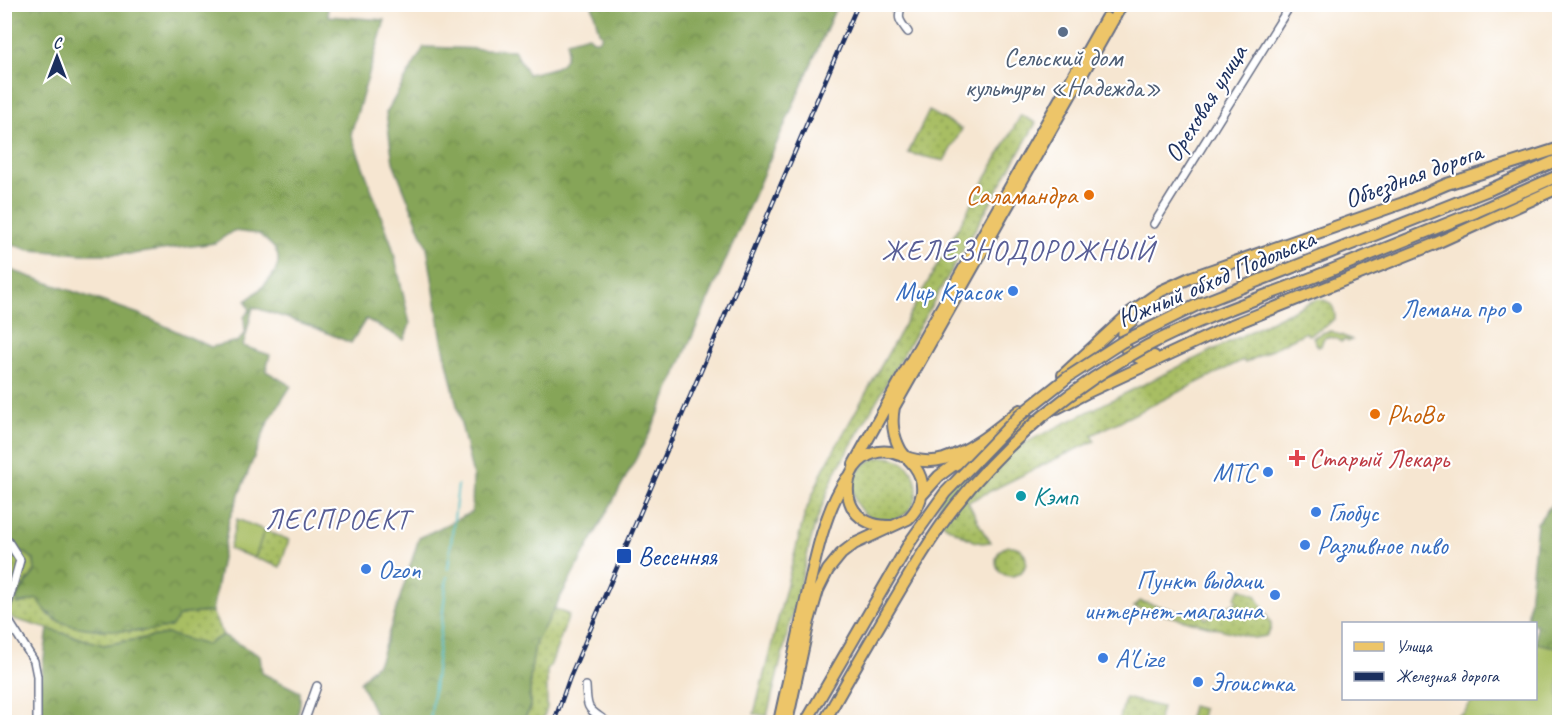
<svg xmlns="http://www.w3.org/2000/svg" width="1564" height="727" font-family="Caveat,sans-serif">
<defs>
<pattern id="grass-dots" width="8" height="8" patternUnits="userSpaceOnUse" patternTransform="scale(1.5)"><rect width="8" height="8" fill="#a8be63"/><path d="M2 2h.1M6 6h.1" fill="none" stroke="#889b55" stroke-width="1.8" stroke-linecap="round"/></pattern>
<pattern id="forest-crowns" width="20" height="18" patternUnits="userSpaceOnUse" patternTransform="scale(1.5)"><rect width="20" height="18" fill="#86a559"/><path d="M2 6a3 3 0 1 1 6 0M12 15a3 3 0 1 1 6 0" fill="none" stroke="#6d874d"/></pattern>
</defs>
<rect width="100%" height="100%" fill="#fff"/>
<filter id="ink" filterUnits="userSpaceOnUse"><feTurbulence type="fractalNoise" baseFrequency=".0167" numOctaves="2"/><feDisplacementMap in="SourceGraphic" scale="12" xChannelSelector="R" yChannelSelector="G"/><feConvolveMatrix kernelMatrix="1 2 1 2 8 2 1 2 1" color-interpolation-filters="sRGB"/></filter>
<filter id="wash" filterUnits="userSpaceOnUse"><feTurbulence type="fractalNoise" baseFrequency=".008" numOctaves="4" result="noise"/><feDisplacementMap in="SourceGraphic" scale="24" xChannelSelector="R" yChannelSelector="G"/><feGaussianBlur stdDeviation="1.35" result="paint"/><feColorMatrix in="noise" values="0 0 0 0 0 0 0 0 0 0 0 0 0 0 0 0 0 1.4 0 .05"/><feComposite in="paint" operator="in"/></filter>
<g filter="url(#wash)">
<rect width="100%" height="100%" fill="#f6e6d1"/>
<path fill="url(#grass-dots)" stroke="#627660" stroke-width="1.5" d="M929,111L962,129L944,161L908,153Z
M1021,115L1036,123L834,475L814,528L767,716L754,714L805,513L823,470Z
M1318,299C1330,300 1335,306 1335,318L1325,327L1308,335L1306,332L1245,363L1243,360L1092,435L1095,441L1053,460L968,502L984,533L991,542L982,543L973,541L946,526L940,520L937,511L944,487L950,480L1312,301Z
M1332,331C1338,335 1345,336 1352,340L1348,342L1345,340L1341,342L1336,338L1326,337L1323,340L1321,346L1318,347L1313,337L1325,332Z
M853 489a32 32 0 1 1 64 0a32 32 0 1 1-64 0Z
M264,530L289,540L280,567L255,558Z
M996 561a15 15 0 1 1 30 0a15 15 0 1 1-30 0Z
M13,552L26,553L34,560L35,571L20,591L18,604L37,599L49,615L60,622L101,630L143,631L184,614L212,612L223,635L206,645L168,634L103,645L14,619L5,611L4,582L11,575Z
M1241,588L1256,595L1271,624V629L1266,636L1254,638L1134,607L1140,601L1196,616L1202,613L1205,619L1237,602L1235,597Z
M553,608L569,615L551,664L547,671V708L542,722H522L530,709V677L535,644Z
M1125,698L1162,707L1158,722H1119Z
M1192,706L1203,709L1200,722H1188Z"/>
<path fill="url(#forest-crowns)" stroke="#506a5c" stroke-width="1.5" d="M327,4L328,16L385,20L351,134L392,245L410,324L404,340L366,319L351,343L311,326L253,307L243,346L270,355L266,371L291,386L268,422L229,520L212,612L184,614L178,617C176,621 174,625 170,627C150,634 77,631 59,621C49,616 44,608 37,599L18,604L17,597L35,571L34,560L26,553L13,552L11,575L5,582V268L139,314L211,347L239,341L245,332L244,317L250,310L246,301C259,290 286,271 276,251C273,245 264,239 259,234L233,231L215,243L132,254H82L29,250L5,242V5Z
M592,5H837L651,431L535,644L530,677V709L522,722H377V718L360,682L380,660L419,538L472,512L473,476L442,340L427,247L393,162L386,113L424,47L514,50L528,74C551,68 570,71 567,41L588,35L593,40H599L602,36L599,32Z
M1559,495V648L1536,643V624H1527L1537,523Z
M48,629L104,645L168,634L206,645L223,635L260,656L262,673L300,692C301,702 299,712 295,722H35Z"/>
<path fill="#a8be63" stroke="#627660" stroke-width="1.5" d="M237,519L264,530L255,558L229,549Z
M1536,643L1559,648V722H1441L1464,713L1473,699L1536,698Z"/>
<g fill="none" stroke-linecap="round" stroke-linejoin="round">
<path stroke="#4ebcc3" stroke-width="2" d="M448,569L458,485
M430,722L447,577"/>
</g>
</g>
<g filter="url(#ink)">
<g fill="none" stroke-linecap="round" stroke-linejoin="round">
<defs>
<path id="street" d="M902,4C897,19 899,20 908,32
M1154,224L1291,4
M4,535L20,560L5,615L34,661L37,676V722
M586,686C587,711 588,708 607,722
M304,722L317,686"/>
<path id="primary" d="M1491,189L1560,159
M1319,275L1476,212L1560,175
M1133,320L1124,327C1121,348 1126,353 1144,360L1154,356
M1063,375L1131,312L1161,291L1192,277L1403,203L1447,184L1560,148
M1057,408L1086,393L1232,325L1432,245L1560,187
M854,464L905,372L1106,18
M922,495L939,476L951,467L1033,421
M891,526C878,526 867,524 857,514C849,505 846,492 849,480C853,462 871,449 890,452C895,453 899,455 903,456C916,461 930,463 944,459C974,449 996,429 1020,410
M779,722C787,685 796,647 804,609C813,569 823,512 847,478
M787,722L809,621L818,590L828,570L841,554L854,544L908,519C922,505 928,485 915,467C911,460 904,457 900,449C893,435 891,423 894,407L1122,4"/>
</defs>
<use href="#street" stroke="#686f86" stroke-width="10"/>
<use href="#primary" stroke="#686f86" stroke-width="14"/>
<use href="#street" stroke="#fff" stroke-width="7"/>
<use href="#primary" stroke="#edc569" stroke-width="10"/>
<defs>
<path id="rail" d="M554,722L570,677L858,4"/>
</defs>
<use href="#rail" stroke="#1b2f5e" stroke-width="4.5"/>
<use href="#rail" stroke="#fff" stroke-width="2" stroke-dasharray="7" stroke-linecap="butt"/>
<defs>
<path id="primary-bridge" d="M806,722L910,542L945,493L1020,415L1068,377L1122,342L1197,305L1491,189
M824,722C846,683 869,643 892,604C912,570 932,536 956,505C1007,440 1074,385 1147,346C1202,317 1261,298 1319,275"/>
</defs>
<use href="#primary-bridge" stroke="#686f86" stroke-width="14" stroke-linecap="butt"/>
<use href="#primary-bridge" stroke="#edc569" stroke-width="10"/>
</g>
</g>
<circle fill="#5c6f8a" stroke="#fff" stroke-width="2" cx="1063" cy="32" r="6"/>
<g fill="#e8710a" stroke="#fff" stroke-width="2">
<circle cx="1089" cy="195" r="6"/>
<circle cx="1375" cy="414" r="6"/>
</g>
<g fill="#3f7fe0" stroke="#fff" stroke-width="2">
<circle cx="1013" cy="291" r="6"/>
<circle cx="1517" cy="308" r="6"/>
<circle cx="1268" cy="472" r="6"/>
<circle cx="1316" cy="512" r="6"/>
<circle cx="1305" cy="545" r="6"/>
<circle cx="366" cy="569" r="6"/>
<circle cx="1275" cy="595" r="6"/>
<circle cx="1103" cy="658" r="6"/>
<circle cx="1198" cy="682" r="6"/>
</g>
<path fill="#e0444e" stroke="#fff" stroke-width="2" d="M1294 449h6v6h6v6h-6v6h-6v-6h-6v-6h6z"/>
<circle fill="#0f9aa8" stroke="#fff" stroke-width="2" cx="1021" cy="496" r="6"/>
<rect fill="#1a4fb4" stroke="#fff" stroke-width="2" x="616" y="548" width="16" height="16" rx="3"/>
<g text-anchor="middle" stroke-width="4.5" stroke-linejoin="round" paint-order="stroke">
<g font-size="26" fill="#4e5e75" stroke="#fff">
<text x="1063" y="66">Сельский дом<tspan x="1063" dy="30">культуры «Надежда»</tspan></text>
</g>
<g font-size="26" fill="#1b2f5e" stroke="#fff">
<text transform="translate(1205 103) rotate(-58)" y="9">Ореховая улица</text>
<text transform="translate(1413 175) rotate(-20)" y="9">Объездная дорога</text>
<text transform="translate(1216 278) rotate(-23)" y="9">Южный обход Подольска</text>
</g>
<g font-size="26" fill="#c56008" stroke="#fff" text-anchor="end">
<text x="1077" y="204">Саламандра</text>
<text x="1387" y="423" text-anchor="start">PhoBo</text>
</g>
<g font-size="26" fill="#366cbe" stroke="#fff" text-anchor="start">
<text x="1001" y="300" text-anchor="end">Мир Красок</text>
<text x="1505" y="317" text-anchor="end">Лемана про</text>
<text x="1256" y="481" text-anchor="end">МТС</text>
<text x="1328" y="521">Глобус</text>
<text x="1317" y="554">Разливное пиво</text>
<text x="378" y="578">Ozon</text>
<text x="1263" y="589" text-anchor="end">Пункт выдачи<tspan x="1263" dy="30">интернет-магазина</tspan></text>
<text x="1115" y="667">A'Lize</text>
<text x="1210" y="691">Эгоистка</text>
</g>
<g font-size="26" fill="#be3a42" stroke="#fff" text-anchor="start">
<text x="1309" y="467">Старый Лекарь</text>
</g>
<g font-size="26" fill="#0d838f" stroke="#fff" text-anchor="start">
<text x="1033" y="505">Кэмп</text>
</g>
<g font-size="26" fill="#164399" stroke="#fff" text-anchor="start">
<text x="638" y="565">Весенняя</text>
</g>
<g font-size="28" letter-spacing="1.5" fill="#585e96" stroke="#fff">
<text x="1018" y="260">ЖЕЛЕЗНОДОРОЖНЫЙ</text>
<text x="338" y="529">ЛЕСПРОЕКТ</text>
</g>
</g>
<rect width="1564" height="727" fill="none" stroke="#fff" stroke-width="24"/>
<rect x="1342" y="622" width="195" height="78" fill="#ffffff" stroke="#a4acbf" stroke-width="1.5"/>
<rect x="1354" y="642" width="30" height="9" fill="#edc569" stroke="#a4acbf" stroke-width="1.5"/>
<text x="1396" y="652" font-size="18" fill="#1b2f5e">Улица</text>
<rect x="1354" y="672" width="30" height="9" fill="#1b2f5e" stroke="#a4acbf" stroke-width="1.5"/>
<text x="1396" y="682" font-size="18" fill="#1b2f5e">Железная дорога</text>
<g transform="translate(57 57)" stroke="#ffffff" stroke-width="4.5" paint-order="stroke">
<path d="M0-4.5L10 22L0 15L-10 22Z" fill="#1b2f5e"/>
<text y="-9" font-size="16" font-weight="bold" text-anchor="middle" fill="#1b2f5e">С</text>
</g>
</svg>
